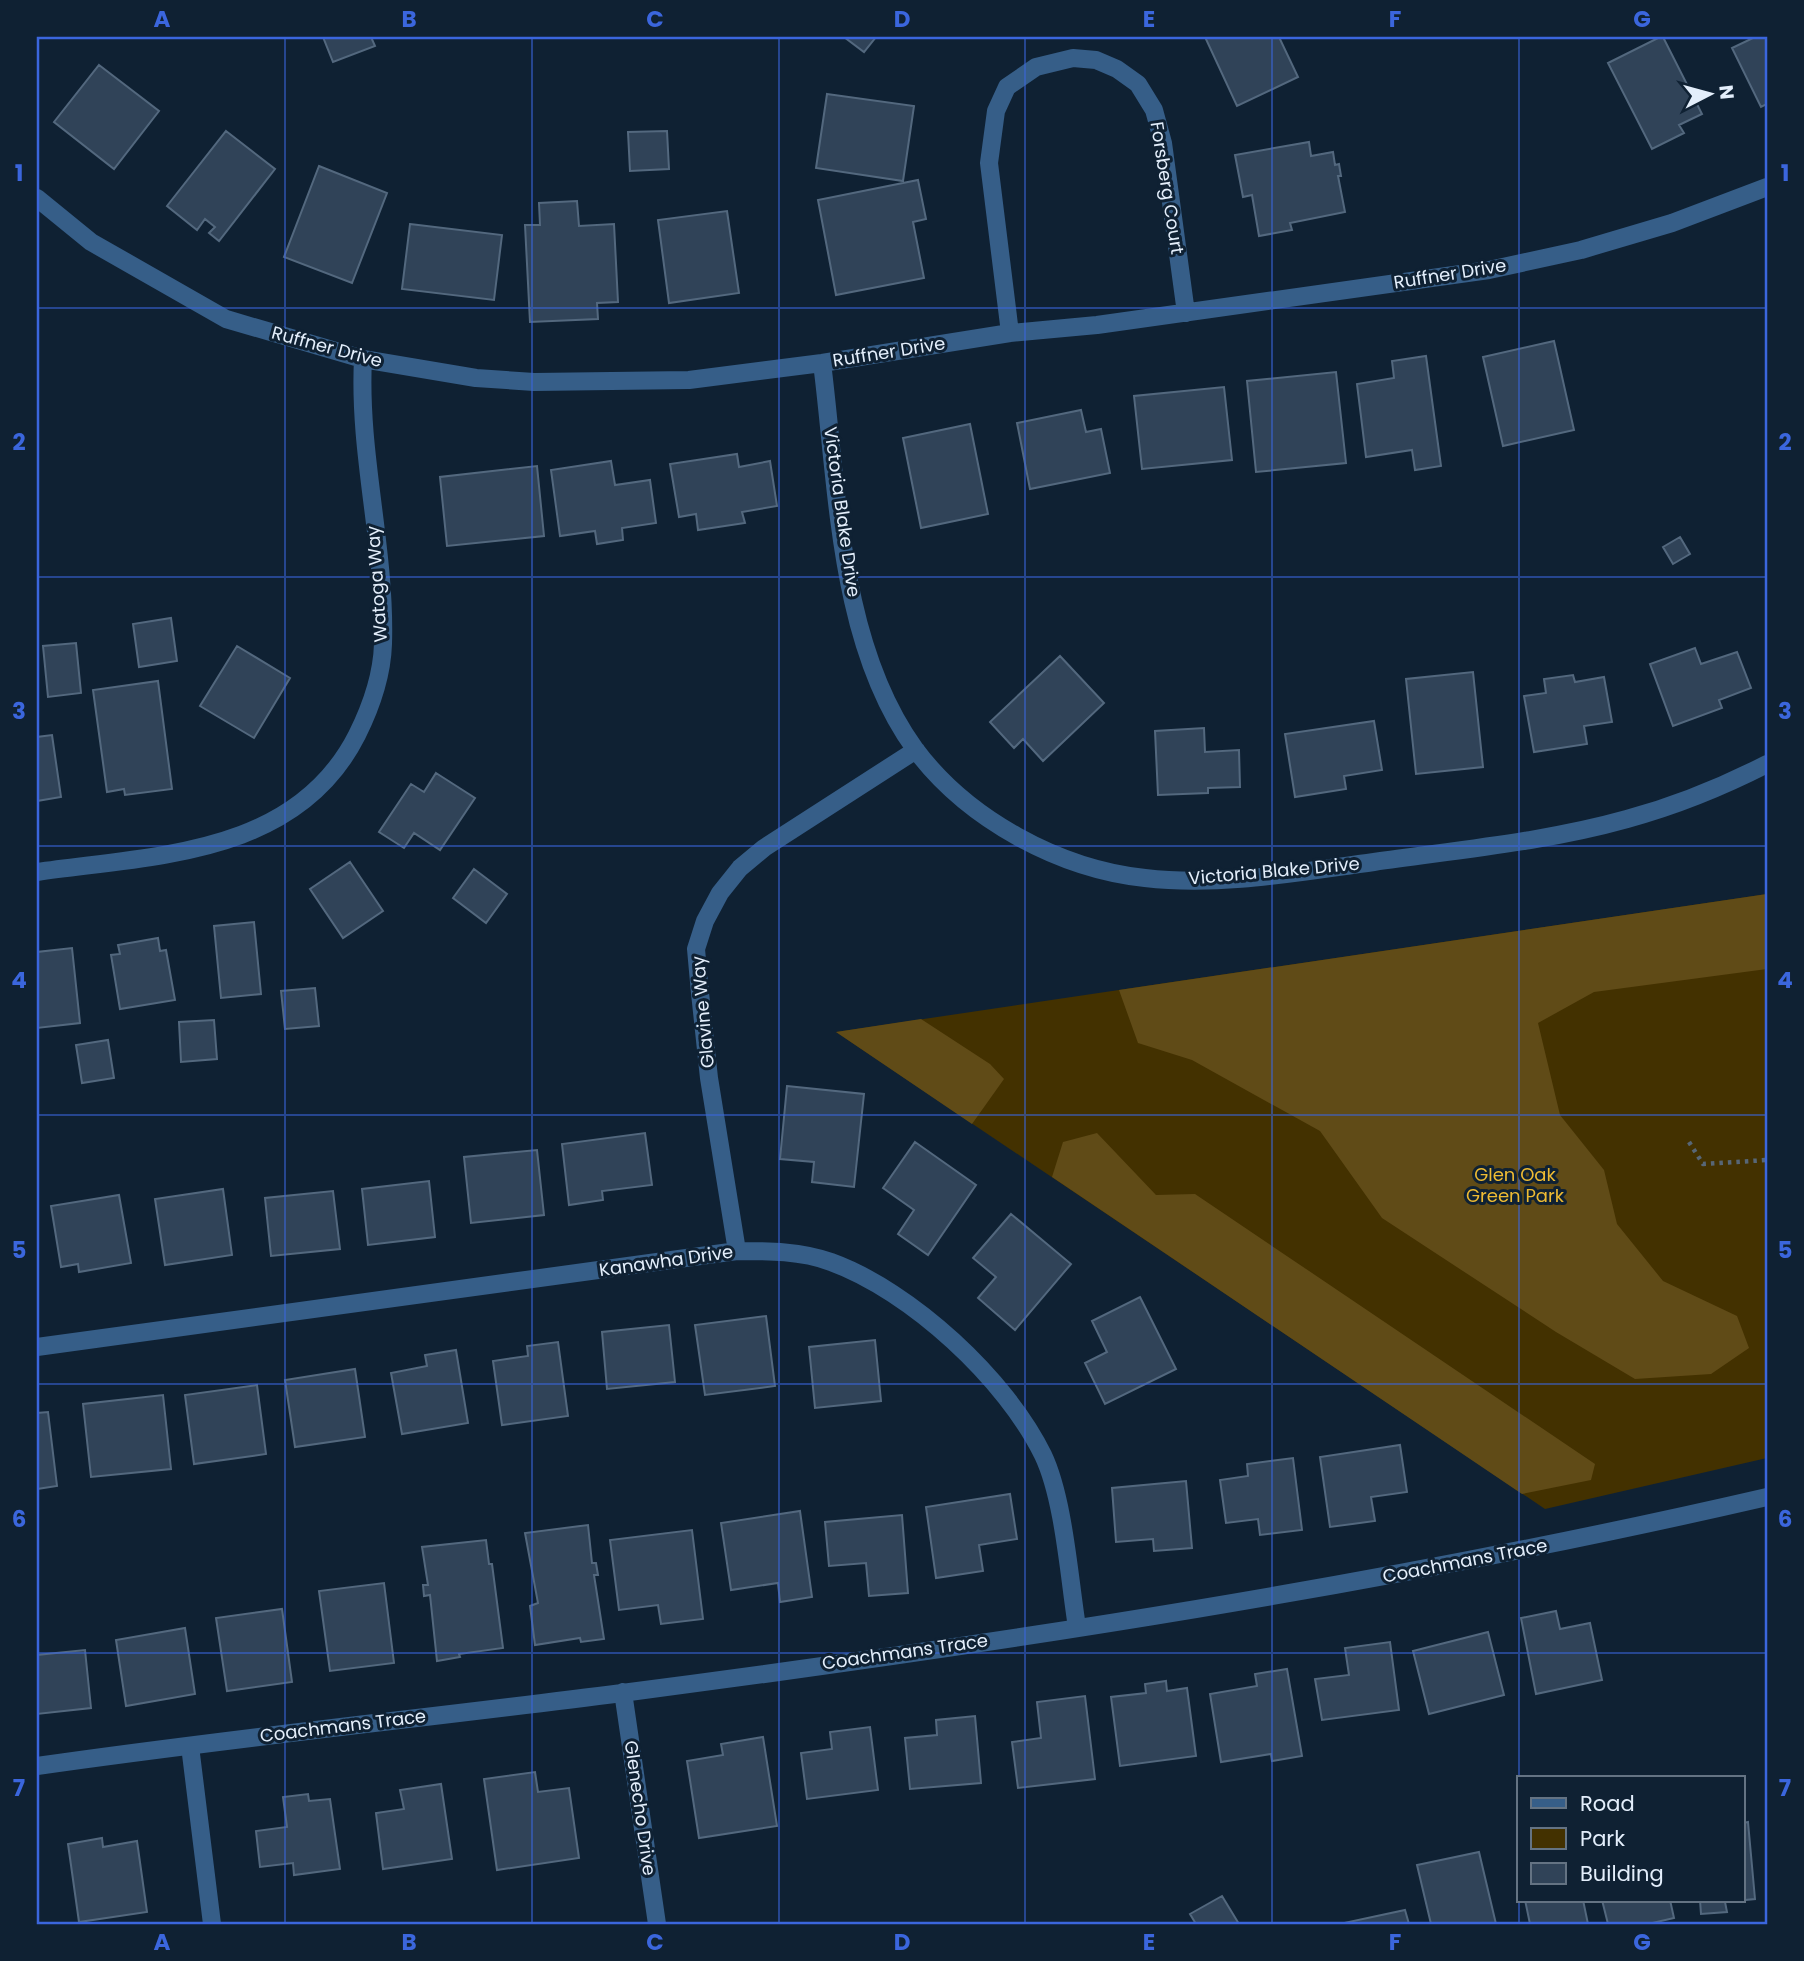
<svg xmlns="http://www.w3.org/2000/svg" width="1804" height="1961" font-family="Poppins,sans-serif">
<rect width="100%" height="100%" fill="#0f2133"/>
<path fill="#433100" d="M1767,894V1458L1545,1509L836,1032Z"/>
<path fill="#604b17" d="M1767,894V969L1594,992L1538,1023L1560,1115L1604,1170L1617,1224L1663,1281L1737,1316L1749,1348L1711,1374L1635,1379L1556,1332L1382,1218L1320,1131L1192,1060L1138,1043L1119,990Z
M921,1019L990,1064L1004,1079L972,1124L836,1032Z
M1097,1133L1156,1195L1195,1194L1595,1464L1591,1480L1522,1494L1052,1177L1063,1142Z"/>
<path fill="#304358" stroke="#53687e" stroke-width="2" d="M323,37H371L375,46L333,62Z
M844,37H876L864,52Z
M1205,37H1279L1298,77L1237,106Z
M1660,37H1663L1702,114L1679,125L1684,133L1652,149L1608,63Z
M1755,37H1767V104L1761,107L1732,48Z
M99,65L159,111L114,169L54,122Z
M827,94L914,106L903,181L816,168Z
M226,131L275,169L219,241L209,233L215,227L205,219L197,230L167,206Z
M667,131L669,169L630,171L628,132Z
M1309,142L1311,156L1333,152L1335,165L1339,164L1341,176H1338L1345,212L1290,223L1292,230L1259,236L1252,195L1243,197L1235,155Z
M319,166L387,193L352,283L284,257Z
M918,180L926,219L913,222L924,278L836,295L818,200Z
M577,201L579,226L614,224L618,302L597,303L598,319L530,322L525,225H540L539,203Z
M727,211L739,293L669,303L658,220Z
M410,224L502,235L494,300L402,289Z
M1554,341L1574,430L1503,446L1483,357Z
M1426,356L1441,466L1415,470L1412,450L1366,457L1357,384L1394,378L1392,361Z
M1336,372L1346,463L1256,472L1247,381Z
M1224,387L1232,460L1142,469L1134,396Z
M1081,410L1086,432L1101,429L1110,473L1030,489L1017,423Z
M970,424L988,514L921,528L903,438Z
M737,454L739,467L770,461L777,506L742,512L745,523L698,530L696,514L679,517L670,464Z
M611,461L615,485L650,480L656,523L622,528L623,540L597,544L595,531L560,536L551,470Z
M537,466L544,536L447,546L440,477Z
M1680,537L1690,554L1673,564L1663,547Z
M171,618L177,661L139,667L133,624Z
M76,643L81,693L48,697L43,646Z
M237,646L290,678L254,738L200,706Z
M1695,648L1701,664L1737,652L1751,688L1719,700L1722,708L1673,726L1650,664Z
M1060,656L1104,703L1043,761L1023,739L1014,748L990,722Z
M1473,672L1483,767L1416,774L1406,679Z
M1573,675L1575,682L1604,677L1612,722L1584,726L1587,744L1534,752L1524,696L1546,693L1544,679Z
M158,681L172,789L125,795L124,789L107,792L93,690Z
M1374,721L1382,770L1344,776L1346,789L1295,797L1285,734Z
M1204,728L1205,752L1239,750L1240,787L1208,788V793L1158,795L1155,731Z
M52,735L61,797L37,801V737Z
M436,773L475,798L440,850L414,833L404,848L379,832L411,784L424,792Z
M350,862L383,911L343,938L310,889Z
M474,869L507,894L486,923L453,898Z
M254,922L261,994L221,998L214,926Z
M158,938L160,951L166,950L175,1000L120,1009L111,955L120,954L118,945Z
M72,948L80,1023L37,1028V952Z
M315,988L319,1026L285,1029L281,991Z
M214,1020L217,1059L181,1062L179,1022Z
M108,1040L114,1078L82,1083L76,1045Z
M787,1086L864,1094L854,1187L812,1182L814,1162L780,1159Z
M645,1133L652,1185L602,1191L603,1200L569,1205L562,1144Z
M915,1142L976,1185L928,1255L898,1234L914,1210L883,1188Z
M537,1150L544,1215L471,1223L464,1157Z
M429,1181L435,1237L368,1245L362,1189Z
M223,1189L232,1255L165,1265L155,1199Z
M333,1191L340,1249L271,1256L265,1198Z
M119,1195L131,1263L79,1272L78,1264L61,1267L51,1206Z
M1011,1214L1071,1264L1015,1330L978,1298L996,1277L973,1258Z
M1140,1297L1176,1369L1105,1404L1085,1363L1107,1352L1092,1321Z
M766,1316L775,1386L705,1395L695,1325Z
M669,1325L675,1382L607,1389L602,1332Z
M875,1340L881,1401L815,1408L809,1347Z
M558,1342L568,1416L502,1425L493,1361L528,1356L527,1346Z
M456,1350L468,1423L402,1434L391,1373L427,1366L425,1355Z
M355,1369L365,1437L295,1447L285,1380Z
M257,1385L266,1454L194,1464L185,1395Z
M163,1395L171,1469L91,1477L83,1404Z
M48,1412L57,1486L37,1489V1413Z
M1400,1445L1407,1492L1371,1497L1375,1521L1330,1527L1320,1457Z
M1293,1458L1302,1530L1260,1535L1258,1519L1226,1523L1220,1480L1248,1476L1247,1464Z
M1186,1481L1192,1548L1154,1551L1153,1539L1116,1542L1112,1488Z
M1010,1494L1017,1539L979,1545L983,1571L936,1578L926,1507Z
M800,1511L812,1597L780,1602L778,1583L731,1590L721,1523Z
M902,1515L908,1593L869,1596L866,1563L829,1566L825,1522Z
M588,1525L592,1563H596L598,1575H594L604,1639L581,1642L580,1638L535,1645L530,1606L538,1603L525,1533Z
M692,1530L703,1619L661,1624L658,1605L619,1610L610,1540Z
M486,1540L489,1564H492L503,1648L459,1654L460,1657L437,1661L430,1595L424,1596L423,1585H428L422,1547Z
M384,1583L394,1663L330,1671L319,1591Z
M282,1609L292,1682L227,1691L216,1618Z
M1556,1611L1560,1629L1590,1623L1602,1680L1536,1694L1521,1618Z
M185,1628L195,1694L126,1706L116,1640Z
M1488,1632L1504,1695L1429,1714L1413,1651Z
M1390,1642L1399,1710L1322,1720L1315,1679L1349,1675L1345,1648Z
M85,1650L91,1708L37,1714V1655Z
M1287,1669L1302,1756L1272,1761L1271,1754L1221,1762L1210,1694L1257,1686L1255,1674Z
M1166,1681L1167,1691L1187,1688L1196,1756L1120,1766L1111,1697L1146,1693L1145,1684Z
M1085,1696L1095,1779L1018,1788L1012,1742L1041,1738L1037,1702Z
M975,1716L981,1783L910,1789L905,1738L937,1735L936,1720Z
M870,1727L878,1790L807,1799L801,1753L832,1749L830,1732Z
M763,1737L777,1826L699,1838L687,1761L723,1755L721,1744Z
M535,1772L538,1792L569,1788L579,1858L497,1870L484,1779Z
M441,1784L452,1859L383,1869L376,1813L404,1809L400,1790Z
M308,1794L309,1801L330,1799L340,1869L294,1875L293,1863L260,1867L256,1831L287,1827L283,1797Z
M1748,1822L1755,1899L1725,1902L1727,1912L1701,1914L1700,1900H1743V1823Z
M102,1838L103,1847L137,1841L147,1912L79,1922L68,1844Z
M1479,1852L1496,1924H1431L1417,1865Z
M1222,1896L1239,1924H1196L1190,1914Z
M1525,1900H1583L1588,1924H1530Z
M1602,1900H1670L1674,1918L1648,1924H1608Z
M1405,1910L1409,1924H1344V1923Z"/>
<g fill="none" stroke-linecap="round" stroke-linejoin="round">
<path stroke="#576676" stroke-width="4.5" stroke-dasharray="3.5 5" stroke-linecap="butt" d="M1689,1142L1703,1164L1767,1160"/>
<path stroke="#365e88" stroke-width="18" d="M37,198L91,242L226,319L363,359L476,378L534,382L689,380L822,363L1010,333L1097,325L1489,270L1581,250L1672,223L1767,187
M1010,333L989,163L996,111L1007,87L1036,67L1073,58L1096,60L1117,69L1138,84L1154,110L1163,143L1186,313
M822,363C838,488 838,643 915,749C967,819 1059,869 1145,878C1220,887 1299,872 1374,862C1457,850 1545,842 1627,819C1675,806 1722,787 1767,764
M37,872C154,855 296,856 357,735C371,707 382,675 383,644C386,548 358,455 363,359
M737,1251L709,1078L700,993L696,949L705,921L720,893L740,868L764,848L916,750
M37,1347L737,1251C769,1251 801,1251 831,1262C911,1291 1006,1379 1043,1455C1064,1499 1069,1577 1077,1627
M623,1692L657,1924
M190,1746L212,1924
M37,1766C231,1738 427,1718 622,1693C1006,1643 1390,1584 1767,1497"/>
</g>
<path fill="none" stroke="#3b66dd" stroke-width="2" stroke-opacity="0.55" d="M285,37V1924M532,37V1924M779,37V1924M1025,37V1924M1272,37V1924M1519,37V1777M37,308H1767M37,577H1767M37,846H1767M37,1115H1767M37,1384H1767M37,1653H1767M1519,1900V1924"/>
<g text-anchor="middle" stroke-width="6" stroke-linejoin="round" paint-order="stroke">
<g font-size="18" fill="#e3eefb" stroke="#0f2133">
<text transform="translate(1167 188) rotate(81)" y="6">Forsberg Court</text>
<text transform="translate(1450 274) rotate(-9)" y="6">Ruffner Drive</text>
<text transform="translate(327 347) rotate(15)" y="6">Ruffner Drive</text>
<text transform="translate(889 352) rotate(-9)" y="6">Ruffner Drive</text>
<text transform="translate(842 512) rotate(82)" y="6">Victoria Blake Drive</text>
<text transform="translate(377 584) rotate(-94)" y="6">Watoga Way</text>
<text transform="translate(1274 871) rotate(-5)" y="6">Victoria Blake Drive</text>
<text transform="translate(703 1012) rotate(-95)" y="6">Glavine Way</text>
<text transform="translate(666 1261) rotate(-8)" y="6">Kanawha Drive</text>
<text transform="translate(1465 1561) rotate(-11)" y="6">Coachmans Trace</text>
<text transform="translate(905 1652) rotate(-8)" y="6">Coachmans Trace</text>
<text transform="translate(343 1726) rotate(-7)" y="6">Coachmans Trace</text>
<text transform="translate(640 1808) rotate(82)" y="6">Glenecho Drive</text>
</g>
<g font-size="18" fill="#eb3" stroke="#0f2133">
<text x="1515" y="1181">Glen Oak<tspan x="1515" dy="21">Green Park</tspan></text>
</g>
</g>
<rect width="1804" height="1961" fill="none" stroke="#0f2133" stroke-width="77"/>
<rect x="1517" y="1776" width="228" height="126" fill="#0f2133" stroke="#647383" stroke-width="2"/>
<rect x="1531" y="1798" width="35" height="10" fill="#365e88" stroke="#647383" stroke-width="2"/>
<text x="1580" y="1811" font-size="21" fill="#e3eefb">Road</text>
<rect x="1531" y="1828" width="35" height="21" fill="#433100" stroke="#647383" stroke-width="2"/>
<text x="1580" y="1846" font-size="21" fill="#e3eefb">Park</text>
<rect x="1531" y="1863" width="35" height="21" fill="#304358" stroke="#647383" stroke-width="2"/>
<text x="1580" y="1881" font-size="21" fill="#e3eefb">Building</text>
<g transform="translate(1710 94) rotate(84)" stroke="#0f2133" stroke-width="5" paint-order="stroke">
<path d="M0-5L12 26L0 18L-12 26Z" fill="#e3eefb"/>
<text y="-10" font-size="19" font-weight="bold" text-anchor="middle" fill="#e3eefb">N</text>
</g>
<rect x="38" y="38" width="1728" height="1885" fill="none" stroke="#3b66dd" stroke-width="2.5"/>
<g font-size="23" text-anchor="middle" font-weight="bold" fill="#3b66dd">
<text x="162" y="27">A</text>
<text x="409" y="27">B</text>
<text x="655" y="27">C</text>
<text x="902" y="27">D</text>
<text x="1149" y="27">E</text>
<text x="1395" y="27">F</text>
<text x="1642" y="27">G</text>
<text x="19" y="181">1</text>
<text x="1785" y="181">1</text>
<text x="19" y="450">2</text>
<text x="1785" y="450">2</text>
<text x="19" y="719">3</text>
<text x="1785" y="719">3</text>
<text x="19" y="988">4</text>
<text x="1785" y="988">4</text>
<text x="19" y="1258">5</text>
<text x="1785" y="1258">5</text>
<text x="19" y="1527">6</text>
<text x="1785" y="1527">6</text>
<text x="19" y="1796">7</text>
<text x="1785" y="1796">7</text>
<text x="162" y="1950">A</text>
<text x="409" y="1950">B</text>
<text x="655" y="1950">C</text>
<text x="902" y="1950">D</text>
<text x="1149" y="1950">E</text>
<text x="1395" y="1950">F</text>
<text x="1642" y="1950">G</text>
</g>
</svg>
